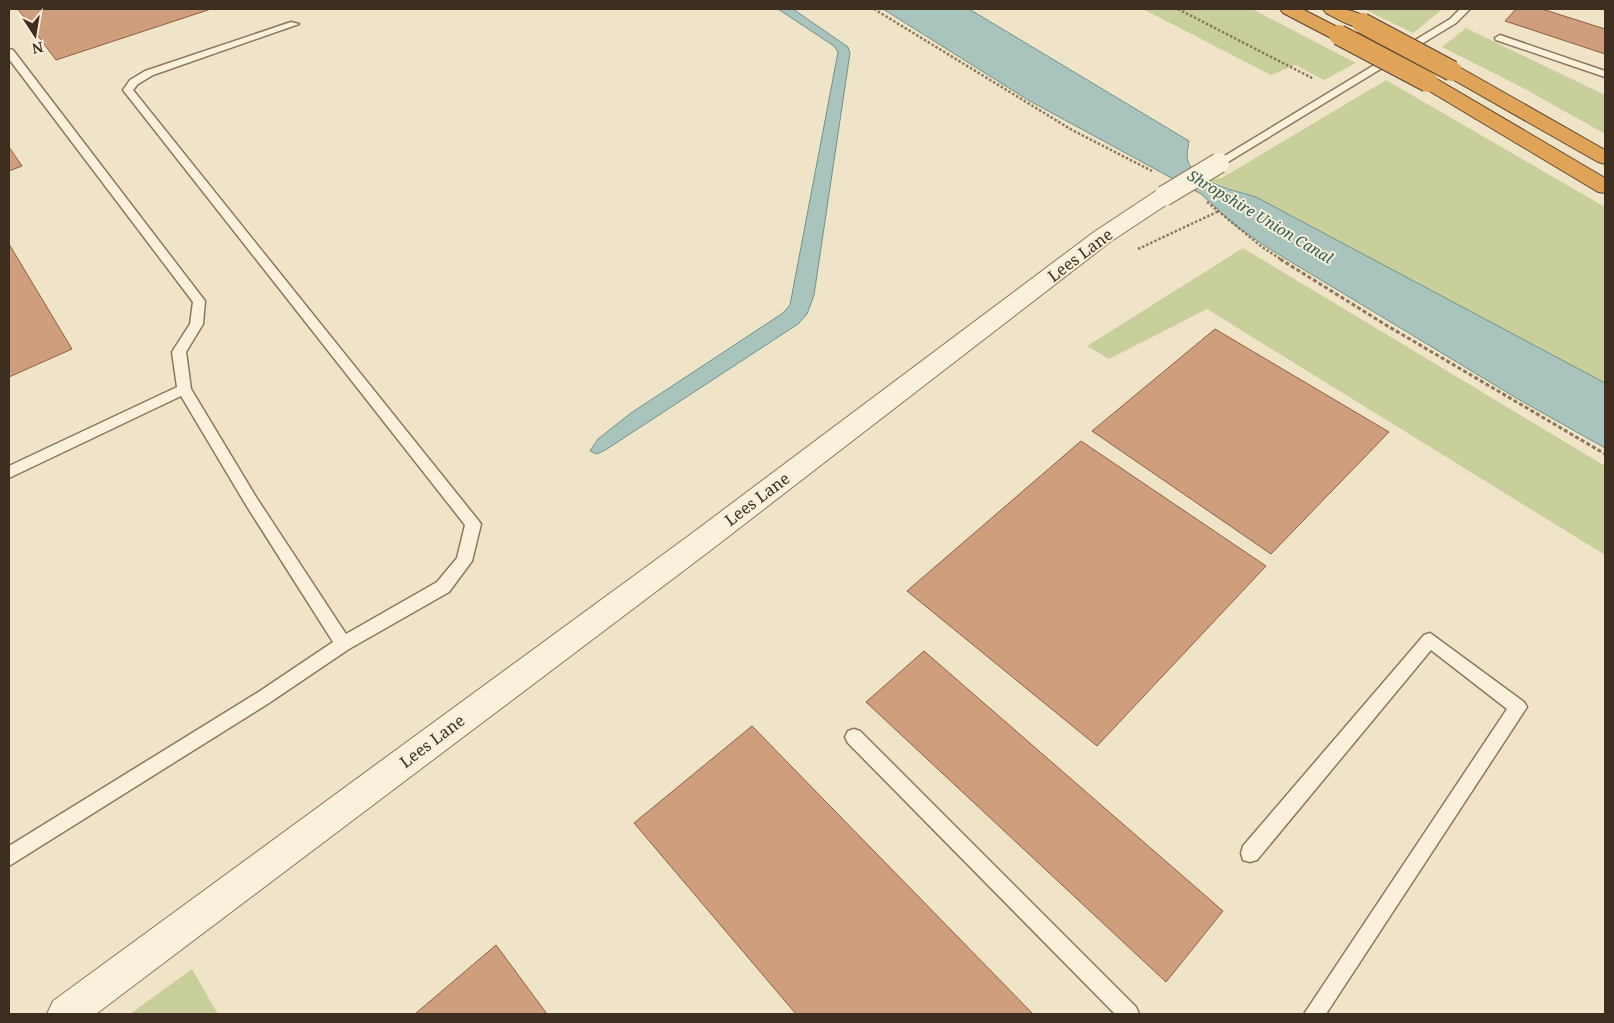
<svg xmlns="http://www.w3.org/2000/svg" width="1614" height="1023" font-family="'Noto Serif',serif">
<rect width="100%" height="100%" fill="#f0e4c8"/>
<path fill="#c9cf9b" d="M1143,9H1252L1356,63L1324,80L1295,65L1271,75Z
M1364,9H1443L1413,33Z
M1466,28L1605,95V134L1527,90L1442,47Z
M1386,80L1605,207V383L1256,197L1207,180L1222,178Z
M1243,248L1605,466V555L1207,309L1109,359L1087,346Z
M192,969L218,1014H130Z"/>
<path fill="#a9c4bc" stroke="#6f938a" d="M778,9H793L848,47L850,53L814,295L807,314L798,324L607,449L597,454L590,451L598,439L631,413L783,313L790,305L838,52L834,46Z
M883,9H969L1189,141C1188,148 1186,155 1188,161C1193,182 1238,191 1256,197L1605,383V448L1518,399L1268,248L1236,226L1201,194L1028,100Z"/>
<path fill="#cf9f7d" stroke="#8d5f41" d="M18,9H211L56,60Z
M1516,9H1542L1605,29V54L1505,21Z
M9,147L22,166L9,171Z
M9,244L72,349L9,377Z
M1215,329L1389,432L1271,554L1092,431Z
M1081,441L1266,566L1097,746L907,591Z
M924,651L1223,911L1166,982L866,702Z
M752,726L1033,1014H796L634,823Z
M496,945L547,1014H415Z"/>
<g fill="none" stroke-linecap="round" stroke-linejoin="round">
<defs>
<path id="lane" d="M1460,9H1470L1456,23L1223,165H1215L1213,163L1450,19Z
M291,22L299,24L153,75L138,84L133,90L478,520L481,524L472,561L449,592L349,649L269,703L9,866V846L257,693L333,642L246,505L181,396L9,478V466L177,387L172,352L190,324L193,302L9,59V49L13,50L205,301L203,324L186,352L191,389L256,497L346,634L437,582L457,558L465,525L123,90L130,80L145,71Z
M1500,35L1605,71V77L1496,40L1495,38Z
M1430,633L1524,702L1527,707L1326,1014H1304L1507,709L1431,650L1257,860L1250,862L1243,860L1241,853L1243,846L1424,635Z
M854,729L860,731L1136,1007L1139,1014H1115L848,743L845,737L848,731Z"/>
<path id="street" d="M1164,189L1172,191L1175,196L1172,201L1110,242L707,553L96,1014H47L53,1001L687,537L1094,232L1156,191Z"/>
<path id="highway" d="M1280,9H1302L1345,31L1348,35L1345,39H1333L1283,13Z
M1323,9C1338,8 1361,9 1371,23L1368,27C1354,30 1338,19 1326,13Z
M1452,65L1459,67L1605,150V164L1598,162L1445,75L1443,71L1445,67Z
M1428,76L1435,78L1605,178V193L1598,192L1421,86L1418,82L1421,78Z"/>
</defs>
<use href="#lane" stroke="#8d765c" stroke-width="3"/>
<use href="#street" stroke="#8d765c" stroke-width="2"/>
<use href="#highway" stroke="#5b4430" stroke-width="2"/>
<path stroke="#8d765c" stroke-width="2.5" stroke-dasharray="2.5 2" stroke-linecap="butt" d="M874,9L1072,130L1152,171
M1178,9L1314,79
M1207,202L1262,247L1282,260
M1138,249L1219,211"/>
<path stroke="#8d765c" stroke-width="3" stroke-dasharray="4 2.5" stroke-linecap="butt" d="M1280,259L1386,325L1605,454"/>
<use href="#lane" fill="#faf1dc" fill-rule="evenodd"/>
<use href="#street" fill="#faf1dc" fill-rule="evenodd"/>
<use href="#highway" fill="#e0a458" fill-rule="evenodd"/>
<defs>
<path id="street-bridge" d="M1164,196L1219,163"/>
<path id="highway-bridge" d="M1362,23L1452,71
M1339,35L1428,82"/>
</defs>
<use href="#street-bridge" stroke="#8d765c" stroke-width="22" stroke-linecap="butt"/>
<use href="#highway-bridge" stroke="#5b4430" stroke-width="22" stroke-linecap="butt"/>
<use href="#street-bridge" stroke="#faf1dc" stroke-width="20"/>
<use href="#highway-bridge" stroke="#e0a458" stroke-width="20"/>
</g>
<g text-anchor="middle" stroke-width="4" stroke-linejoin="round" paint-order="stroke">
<g font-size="15" font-style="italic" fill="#2f5d5a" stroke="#f7eed8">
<text transform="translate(1260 217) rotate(31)" y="5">Shropshire Union Canal</text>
</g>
<g font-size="16" fill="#3d2e20" stroke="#f7eed8">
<text transform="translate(1080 255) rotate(-37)" y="6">Lees Lane</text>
<text transform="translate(757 499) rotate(-37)" y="6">Lees Lane</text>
<text transform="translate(432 741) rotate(-37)" y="6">Lees Lane</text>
</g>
</g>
<rect width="1614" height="1023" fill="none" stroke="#3d2e20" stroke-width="20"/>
<g transform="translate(35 35) rotate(168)" stroke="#f7eed8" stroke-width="4" paint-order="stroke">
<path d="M0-4L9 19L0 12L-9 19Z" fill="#3d2e20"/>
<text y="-8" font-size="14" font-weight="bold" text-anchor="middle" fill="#3d2e20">N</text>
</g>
</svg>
